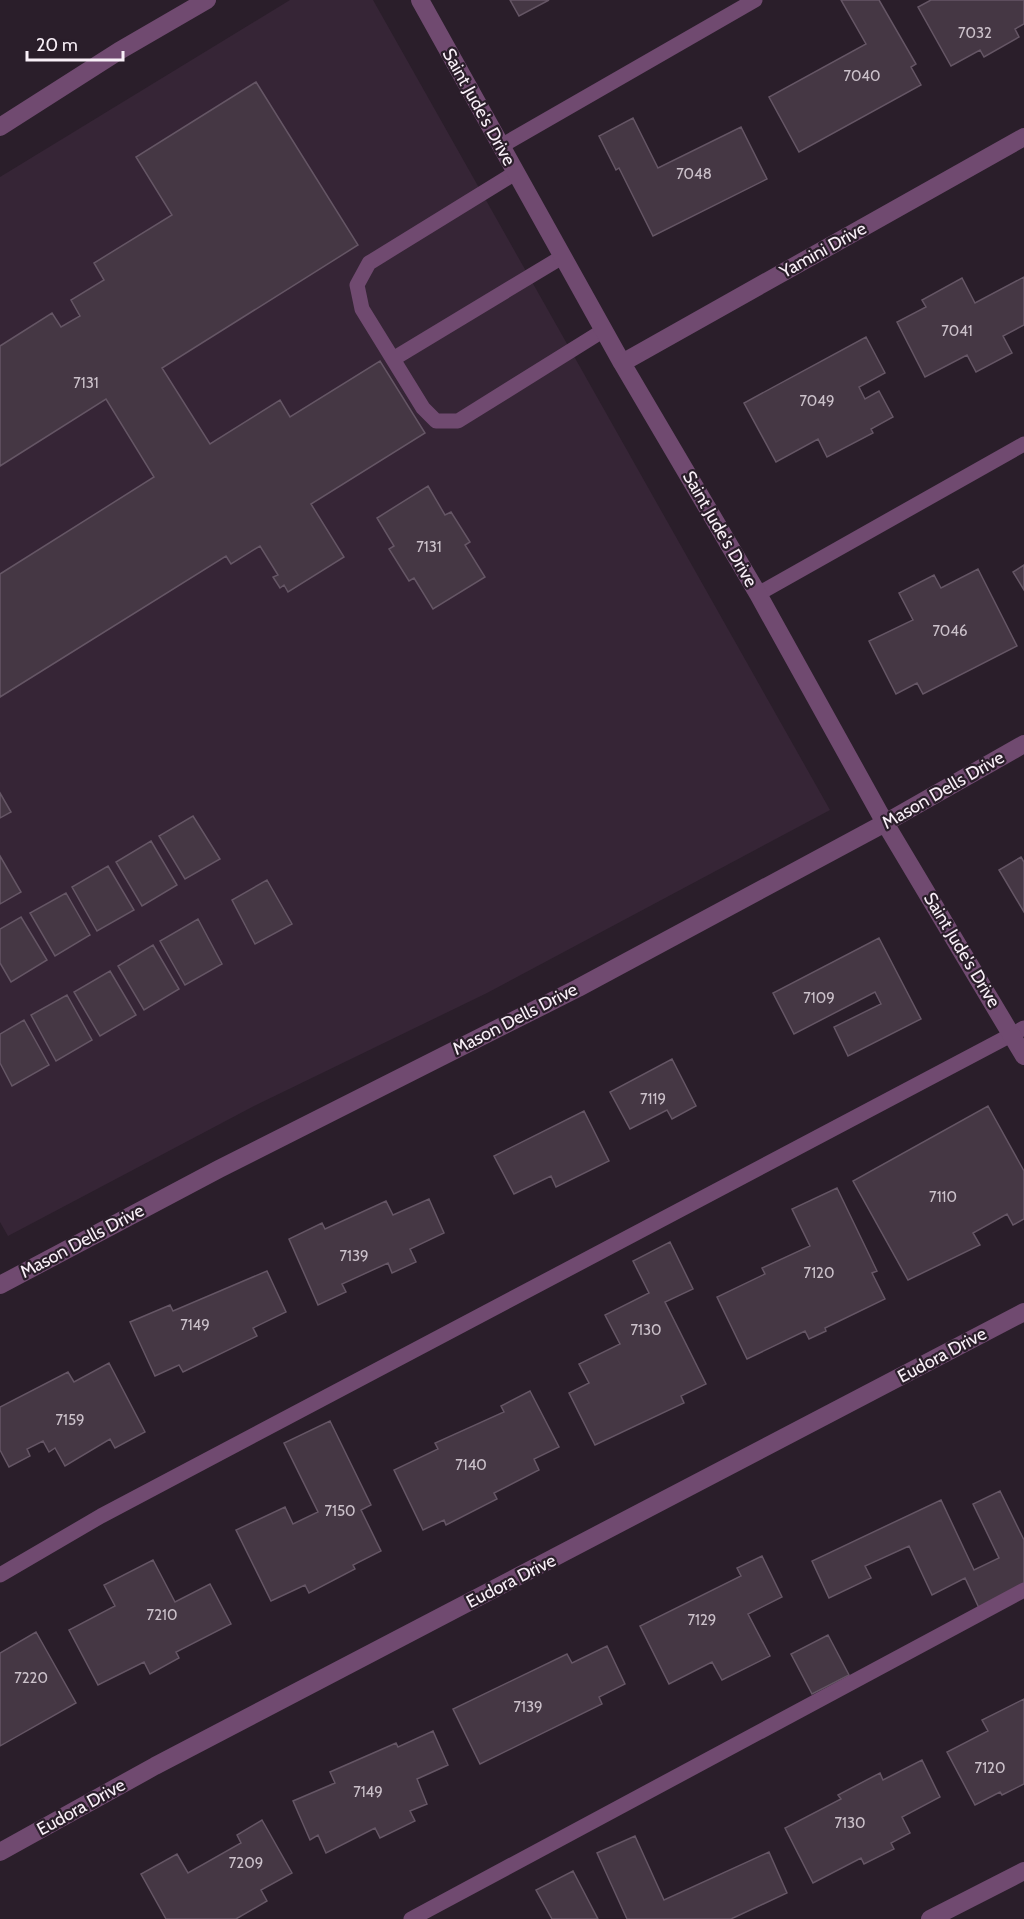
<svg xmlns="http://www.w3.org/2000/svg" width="1024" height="1919" font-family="Cabin,sans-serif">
<rect width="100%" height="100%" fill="#2a1e2a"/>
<path fill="#362536" d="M290,0H373L830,810L487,993L254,1106L8,1236L0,1222V177Z"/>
<path fill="#453744" stroke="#655665" stroke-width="1.5" d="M510,0H549L519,16Z
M841,0H879L916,64L911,67L921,85L799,152L769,97L866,44Z
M931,0H1024V24L1015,29L1019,37L984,57L980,50L951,66L918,7Z
M256,82L358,245L162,368L210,444L280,400L290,417L380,361L425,433L311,504L344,557L288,592L284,585L280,588L273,577L278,575L260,546L231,564L226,556L0,697V574L154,477L106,399L0,466V346L52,313L61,327L80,316L71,300L104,280L94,263L172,215L136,157Z
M633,118L658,168L741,127L767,179L653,236L619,168L616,170L599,136Z
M1024,277V325L1003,336L1012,353L976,372L967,355L925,377L897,322L926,307L922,300L962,278L975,303Z
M866,337L885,373L859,387L865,399L879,391L893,417L871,429L873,433L827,457L818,439L776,462L744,403Z
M428,486L445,515L451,512L470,542L465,545L485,577L433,609L414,578L409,581L389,549L394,546L377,518Z
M1024,565V590L1013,572Z
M978,569L1017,646L923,694L917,683L896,694L869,641L913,620L899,593L934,575L941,588Z
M0,793L11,812L0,818Z
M193,816L220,859L185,879L159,836Z
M151,841L177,885L142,906L116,862Z
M0,856L21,892L0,904Z
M1021,857L1024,862V912L999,870Z
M108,866L134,910L97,931L72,887Z
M267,880L292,924L255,944L232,900Z
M66,893L90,935L55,956L30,913Z
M21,917L47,960L11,982L0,963V929Z
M198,919L222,964L185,985L160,941Z
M879,938L921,1019L848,1056L834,1027L881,1004L875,992L794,1034L773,993Z
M153,945L179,989L144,1010L118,966Z
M110,971L136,1015L100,1036L74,992Z
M67,995L92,1040L56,1061L31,1015Z
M24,1020L49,1065L12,1086L0,1063V1034Z
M672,1059L696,1106L672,1119L667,1110L630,1129L610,1092Z
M988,1106L1024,1171V1219L1013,1225L1007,1214L973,1233L980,1245L908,1280L853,1181Z
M584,1111L609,1161L556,1187L551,1176L514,1194L494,1156Z
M837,1188L877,1271L872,1273L885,1299L825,1328L826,1331L809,1339L805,1331L747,1359L717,1297L765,1274L762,1268L810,1246L792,1209Z
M429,1199L444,1233L410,1249L416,1262L392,1273L388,1263L342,1284L346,1292L318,1305L289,1239L322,1223L325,1229L386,1201L393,1215Z
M670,1242L693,1289L665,1302L706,1384L681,1396L684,1403L595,1445L569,1393L589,1383L579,1364L620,1344L605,1315L649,1293L633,1261Z
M267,1271L286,1312L253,1328L257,1336L183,1372L179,1365L155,1376L130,1322L170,1305L173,1311Z
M109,1363L145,1432L115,1448L110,1439L65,1466L55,1448L49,1452L43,1441L27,1449L30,1456L9,1467L0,1450V1407L68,1372L74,1382Z
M530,1391L559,1447L534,1459L539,1470L494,1493L497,1499L446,1525L444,1520L423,1530L394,1470L438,1449L435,1443L504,1412L501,1406Z
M330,1421L371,1505L361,1510L381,1551L353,1565L355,1569L309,1593L305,1585L271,1601L236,1530L285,1507L293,1524L318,1512L284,1443Z
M1000,1491L1024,1540V1587L979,1608L965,1578L932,1595L909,1546L865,1566L871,1578L829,1598L812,1561L941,1500L974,1570L999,1558L973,1504Z
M762,1556L782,1597L748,1614L770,1656L722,1680L712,1662L669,1684L640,1626L741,1576L737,1568Z
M153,1560L175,1602L210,1584L231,1624L176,1652L179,1658L150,1674L144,1662L98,1685L69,1630L115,1606L104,1585Z
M36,1632L76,1703L0,1746V1653Z
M828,1635L849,1675L812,1694L791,1654Z
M607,1646L625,1684L599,1697L602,1704L480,1764L453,1709L567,1654L572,1663Z
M1024,1699V1784L1002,1795L1000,1792L975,1805L947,1752L988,1731L982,1720Z
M433,1731L448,1765L417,1779L427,1804L410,1811L415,1821L380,1838L375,1828L326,1853L318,1835L310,1840L293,1801L335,1783L330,1772L396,1743L398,1747Z
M922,1760L940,1797L902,1817L910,1833L891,1843L894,1849L864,1864L861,1858L813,1883L785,1828L841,1799L838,1795L880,1773L883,1780Z
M262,1820L292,1873L261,1890L267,1901L236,1919H166L141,1874L177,1854L188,1873L241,1843L237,1835Z
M635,1836L664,1900L769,1852L787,1893L731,1919H627L597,1853Z
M573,1871L598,1919H552L536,1890Z"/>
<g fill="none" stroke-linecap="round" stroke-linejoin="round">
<path stroke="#704a70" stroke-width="15" d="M501,146L755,0
M515,173L369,263L357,285L362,309L423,408L436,421H458L604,330
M393,359L562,257
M758,594L1024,444
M0,1575L101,1516L1024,1028
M411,1919L1024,1590"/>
<path stroke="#704a70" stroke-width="18" d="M420,0L622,363L758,594L885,823L1024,1056
M622,363L1024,137
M0,1285L219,1169L578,988L885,823L1024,744
M0,1852L155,1766L1024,1312
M930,1919L1024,1871"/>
<path stroke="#704a70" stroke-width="18" d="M0,127L119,51L207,0"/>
</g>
<g text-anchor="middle" stroke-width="4.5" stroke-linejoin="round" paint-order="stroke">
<g font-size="15" fill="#cbc1ca">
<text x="975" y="38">7032</text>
<text x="862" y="81">7040</text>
<text x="694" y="179">7048</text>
<text x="957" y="336">7041</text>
<text x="86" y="388">7131</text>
<text x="817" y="406">7049</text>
<text x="429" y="552">7131</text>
<text x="950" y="636">7046</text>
<text x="819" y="1003">7109</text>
<text x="653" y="1104">7119</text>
<text x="943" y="1202">7110</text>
<text x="354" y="1261">7139</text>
<text x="819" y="1278">7120</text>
<text x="195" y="1330">7149</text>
<text x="646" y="1335">7130</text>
<text x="70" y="1425">7159</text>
<text x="471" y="1470">7140</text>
<text x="340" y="1516">7150</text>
<text x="162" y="1620">7210</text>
<text x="702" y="1625">7129</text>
<text x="31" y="1683">7220</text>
<text x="528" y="1712">7139</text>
<text x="990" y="1773">7120</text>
<text x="368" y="1797">7149</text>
<text x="850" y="1828">7130</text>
<text x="246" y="1868">7209</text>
</g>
<g font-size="18" fill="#f8eff7" stroke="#2a1e2a">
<text transform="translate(479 107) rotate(61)" y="6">Saint Jude's Drive</text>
<text transform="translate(823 250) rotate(-29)" y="6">Yamini Drive</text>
<text transform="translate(720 529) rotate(60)" y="6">Saint Jude's Drive</text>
<text transform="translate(943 790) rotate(-30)" y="6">Mason Dells Drive</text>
<text transform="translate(962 950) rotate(59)" y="6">Saint Jude's Drive</text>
<text transform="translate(515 1019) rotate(-27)" y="6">Mason Dells Drive</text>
<text transform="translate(82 1241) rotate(-28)" y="6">Mason Dells Drive</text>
<text transform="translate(942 1355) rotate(-28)" y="6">Eudora Drive</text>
<text transform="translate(511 1581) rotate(-27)" y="6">Eudora Drive</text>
<text transform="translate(81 1807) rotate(-29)" y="6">Eudora Drive</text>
</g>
</g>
<path d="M27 51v9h96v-9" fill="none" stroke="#f8eff7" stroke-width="3"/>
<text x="36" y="51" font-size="18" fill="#f8eff7" stroke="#2a1e2a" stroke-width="4.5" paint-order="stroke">20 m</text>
</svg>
